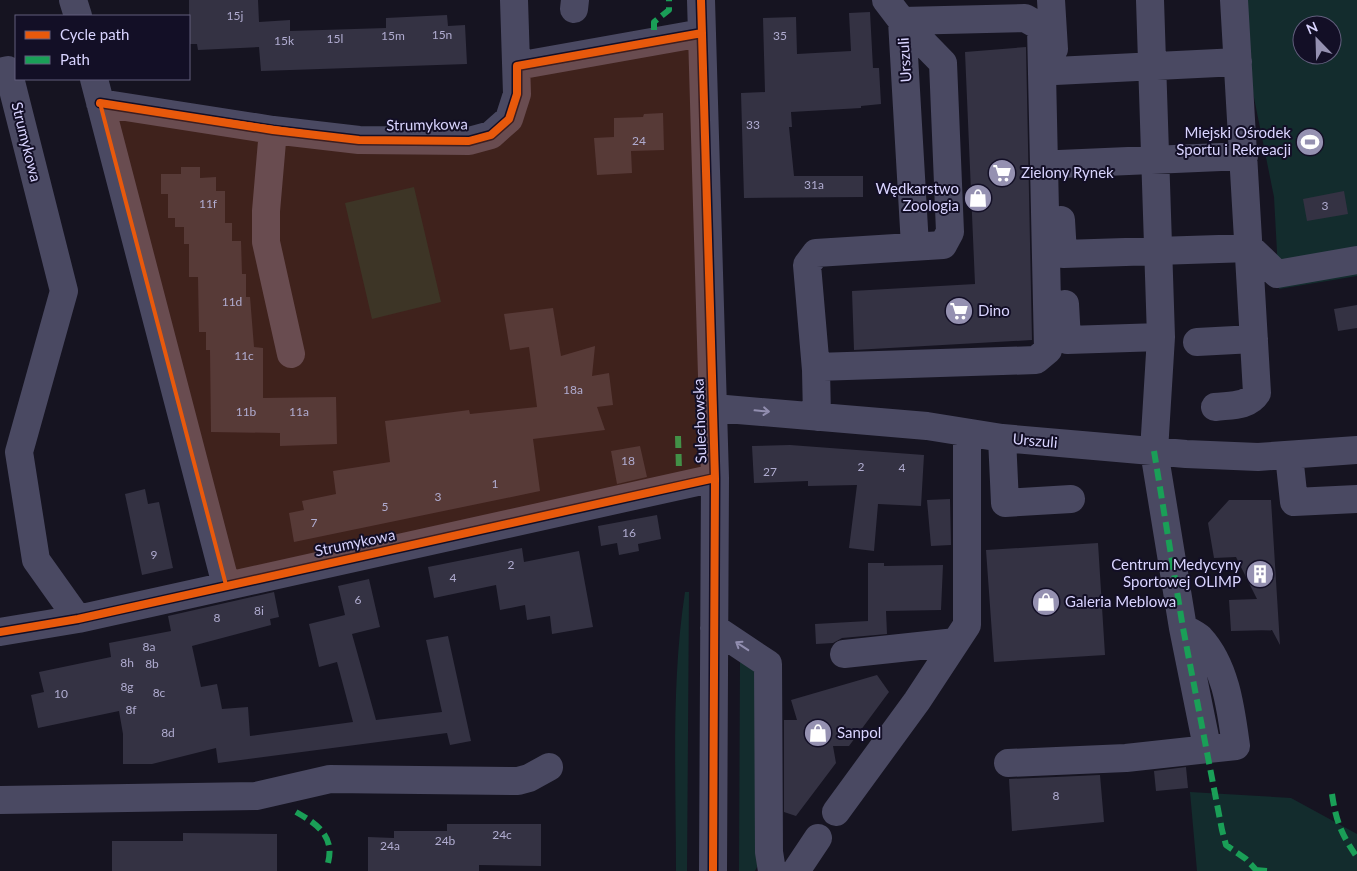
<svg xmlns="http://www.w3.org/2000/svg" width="1357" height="871" font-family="Lato,sans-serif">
<rect width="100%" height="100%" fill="#161421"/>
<path fill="#132c2d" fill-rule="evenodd" d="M1241,0H1357V276L1279,289L1274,197L1252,88ZM1302,25H1332V55H1302Z
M414,187L441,302L372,319L345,203Z
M685,592H689L687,871H676C676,779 671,683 685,592Z
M740,662L758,669L760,861L755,871H739Z
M1190,792L1291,798L1357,834V871H1197Z"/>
<path fill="#343243" d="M189,0H258L259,22L290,20V31L386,28V18L447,15L448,26L465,25L467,64L261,71L259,47L198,50L197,44H189Z
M870,12L873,68H879L881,104L861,106V108L791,112L792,127H789L794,176H863V197L744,198L741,93L765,92L763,18L796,17L797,54L851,51L849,13Z
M1026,47L1032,340L854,350L852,291L975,284L965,52Z
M663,113L664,150L631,151L632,173L597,175L594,138L614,137V118L643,117L644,114Z
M181,167H200V178L216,177V191H225V223H232V241H241L242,274H246V297H250L254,347L263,348V398L336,397L337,444L280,446V433L211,432L210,350H206V332H199L198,277H189V244H184V227H175V218H168V194H161V174H181Z
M1344,191L1348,214L1307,221L1303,199Z
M1357,305V328L1338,331L1334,309Z
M553,308L561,356L595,346L592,376L609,373L613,405L597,407L605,430L533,439L540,491L294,542L289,513L304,510L302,501L336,494L333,471L390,462L385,421L469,410L470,414L537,407L529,347L510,350L504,314Z
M790,445L924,455L921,506L878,504L874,551L849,548L857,485L808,486V481L754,483L752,446Z
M640,446L647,477L617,484L611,451Z
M145,489L148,504L159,502L173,568L142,575L125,494Z
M950,499L951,545L931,546L927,500Z
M1229,500H1271L1280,645L1272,630L1231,631L1229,600L1257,599L1236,557L1214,558L1208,523Z
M657,515L661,539L638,544L639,551L619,555L617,543L601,546L598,526Z
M1098,543L1105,655L994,662L986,550Z
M522,548L524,562L579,551L593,627L552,634L550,616L527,620L525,605L500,610L496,585L434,598L428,567Z
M868,563H884V566L943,565L941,610L886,611L887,634L842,638L833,643L816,644L815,624L868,621Z
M369,579L380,627L352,634L376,720L442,712L426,640L448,636L471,741L450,745L447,733L218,763L216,748L152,764H123V734L119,711L38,728L31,695L44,692L39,672L111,657L109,643L171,631L168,616L274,592L279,617L270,619L271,625L192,646L201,687L217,684L222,709L248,707L250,736L353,722L337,662L319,667L309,624L345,615L338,586Z
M877,675L889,692L849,746H833L836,763L796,816L784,812V720H797L791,700Z
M1186,767L1188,788L1156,791L1154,771Z
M1100,775L1104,822L1012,831L1009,779Z
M447,824H541V866L479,865V871H368V837L394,838V831H447Z
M183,833L277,834V871H112V841H183Z"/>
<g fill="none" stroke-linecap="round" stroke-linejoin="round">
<path stroke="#4a4962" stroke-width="28" d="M73,0L78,16
M701,0L715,478L713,871
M886,0L902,21L915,246
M1051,0L1054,49
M1150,0L1161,337L1154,451L1183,628L1207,747
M574,9L575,0
M517,66L702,33
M1055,71L1238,62
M0,72L8,70L64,291L19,452L36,560L78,619
M94,79L226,585
M100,103L273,130L359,140L469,141L491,135L509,119L517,94L514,0
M273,130L266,211V242L291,354
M1059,164L1244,156
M1061,220L1063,254L1250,248L1277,274L1357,260
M1065,304L1067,340L1161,337
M1197,342L1254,339
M816,367L1036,360L1048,350L1041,27L1025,18L902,21
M1215,407C1231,405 1248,407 1257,393L1234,0
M714,408L927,426L1002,438L1186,454L1258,457L1357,450
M817,417L816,370L807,265L816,253L943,245L950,232L943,63L902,21
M1002,438L1005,503L1071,499
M1289,455L1294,502L1357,499
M714,628L768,664L769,852L772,871
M0,632L78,619L715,478
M844,654L956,642
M1008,763L1126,758L1236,746C1231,710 1226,666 1200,638C1196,634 1189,631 1183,628
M0,800L256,796L330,779L518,781L529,778L549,767
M836,812L917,701L967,625V433
M796,871L818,838"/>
<path stroke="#1a9f57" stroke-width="6" stroke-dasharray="12 6" stroke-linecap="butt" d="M654,30V22L669,10V0
M678,436L679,470
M1154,451L1183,628L1222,830L1226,845L1246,859L1257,871
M1332,794C1336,821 1341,834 1357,857
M296,812C317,824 335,836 328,863
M1255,870L1268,871"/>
<defs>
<path id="cycleway" d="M701,0L715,478L713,871
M100,103L273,130L359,140L469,141L491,135L509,119L517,94V66L702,33
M0,632L78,619L715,478"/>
</defs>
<use href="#cycleway" stroke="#130f26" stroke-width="11"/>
<use href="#cycleway" stroke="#e8590c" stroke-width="8"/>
</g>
<defs><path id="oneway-shaft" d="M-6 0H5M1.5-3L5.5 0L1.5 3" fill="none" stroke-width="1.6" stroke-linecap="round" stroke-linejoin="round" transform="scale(1.25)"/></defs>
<g stroke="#928eb0">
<use href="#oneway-shaft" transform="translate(762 411) rotate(5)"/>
<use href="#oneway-shaft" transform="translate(742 646) rotate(-147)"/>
</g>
<path fill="#e8590c" fill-opacity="0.2" stroke="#e8590c" stroke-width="4" stroke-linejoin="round" d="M702,33L715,478L226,585L100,103L359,140L469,141L491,135L509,119L517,94V66Z"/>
<defs>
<symbol id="stadium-disc" viewBox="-11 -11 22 22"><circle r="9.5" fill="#9591b1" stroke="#130f26"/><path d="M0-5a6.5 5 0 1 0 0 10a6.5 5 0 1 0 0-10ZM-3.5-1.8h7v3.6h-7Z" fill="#fff"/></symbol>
<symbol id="supermarket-disc" viewBox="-11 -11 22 22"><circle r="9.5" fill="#9591b1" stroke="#130f26"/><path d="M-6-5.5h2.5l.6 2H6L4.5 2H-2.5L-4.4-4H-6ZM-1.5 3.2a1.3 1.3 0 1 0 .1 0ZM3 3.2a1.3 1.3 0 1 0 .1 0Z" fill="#fff"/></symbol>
<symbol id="shop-disc" viewBox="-11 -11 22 22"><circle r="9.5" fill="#9591b1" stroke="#130f26"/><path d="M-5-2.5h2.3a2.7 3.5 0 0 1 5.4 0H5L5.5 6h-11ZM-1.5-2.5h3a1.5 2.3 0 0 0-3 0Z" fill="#fff"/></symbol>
<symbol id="building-disc" viewBox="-11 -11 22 22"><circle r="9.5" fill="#9591b1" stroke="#130f26"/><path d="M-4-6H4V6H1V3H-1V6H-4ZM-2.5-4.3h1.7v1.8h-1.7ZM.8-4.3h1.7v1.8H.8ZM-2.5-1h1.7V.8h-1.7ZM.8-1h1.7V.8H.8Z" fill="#fff"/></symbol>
</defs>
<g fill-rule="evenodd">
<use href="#stadium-disc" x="1294" y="126" width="32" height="32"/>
<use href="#supermarket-disc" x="986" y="157" width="32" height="32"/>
<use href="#shop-disc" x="962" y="182" width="32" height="32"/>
<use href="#supermarket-disc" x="943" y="295" width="32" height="32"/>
<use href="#building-disc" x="1244" y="558" width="32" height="32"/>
<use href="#shop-disc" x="1030" y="586" width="32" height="32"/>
<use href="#shop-disc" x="802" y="717" width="32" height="32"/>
</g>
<g text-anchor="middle" stroke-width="4" stroke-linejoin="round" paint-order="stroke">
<g font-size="12" fill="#b0acd0">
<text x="235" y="20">15j</text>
<text x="442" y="39">15n</text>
<text x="393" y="40">15m</text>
<text x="780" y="40">35</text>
<text x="335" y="43">15l</text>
<text x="284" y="45">15k</text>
<text x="753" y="129">33</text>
<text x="639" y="145">24</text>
<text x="814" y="189">31a</text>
<text x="208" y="208">11f</text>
<text x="1325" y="210">3</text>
<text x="232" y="306">11d</text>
<text x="244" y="360">11c</text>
<text x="573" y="394">18a</text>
<text x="246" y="416">11b</text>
<text x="299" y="416">11a</text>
<text x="628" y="465">18</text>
<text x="861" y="471">2</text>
<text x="902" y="472">4</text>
<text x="770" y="476">27</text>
<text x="495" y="488">1</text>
<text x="438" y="501">3</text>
<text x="385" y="511">5</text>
<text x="314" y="527">7</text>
<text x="629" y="537">16</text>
<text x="154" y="559">9</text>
<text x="511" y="569">2</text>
<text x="453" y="582">4</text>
<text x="358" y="604">6</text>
<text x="259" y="615">8i</text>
<text x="217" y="622">8</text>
<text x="149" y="651">8a</text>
<text x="127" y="667">8h</text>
<text x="152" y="668">8b</text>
<text x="127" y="691">8g</text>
<text x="159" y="697">8c</text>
<text x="61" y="698">10</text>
<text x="131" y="714">8f</text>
<text x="168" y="737">8d</text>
<text x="1056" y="800">8</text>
<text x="502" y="839">24c</text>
<text x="445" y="845">24b</text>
<text x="390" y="850">24a</text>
</g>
<g font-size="15" fill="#d9d4ff" stroke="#130f26">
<text transform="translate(905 60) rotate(-94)" y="5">Urszuli</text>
<text transform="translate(427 125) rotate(-1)" y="5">Strumykowa</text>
<text transform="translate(26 142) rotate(76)" y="5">Strumykowa</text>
<text transform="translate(700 421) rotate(-92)" y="5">Sulechowska</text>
<text transform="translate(1035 441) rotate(5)" y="5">Urszuli</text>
<text transform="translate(355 543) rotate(-12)" y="5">Strumykowa</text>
</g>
<g font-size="15" fill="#d9d4ff" stroke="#130f26" text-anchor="start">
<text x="1291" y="138" text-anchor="end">Miejski Ośrodek<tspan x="1291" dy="17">Sportu i Rekreacji</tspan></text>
<text x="1021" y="178">Zielony Rynek</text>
<text x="959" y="194" text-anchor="end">Wędkarstwo<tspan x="959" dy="17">Zoologia</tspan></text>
<text x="978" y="316">Dino</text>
<text x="1241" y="570" text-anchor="end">Centrum Medycyny<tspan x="1241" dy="17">Sportowej OLIMP</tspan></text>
<text x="1065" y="607">Galeria Meblowa</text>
<text x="837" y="738">Sanpol</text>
</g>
</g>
<rect x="15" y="15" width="175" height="65" fill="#130f26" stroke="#625e7d"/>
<rect x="25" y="31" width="25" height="8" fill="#e8590c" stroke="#625e7d"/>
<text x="60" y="40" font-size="15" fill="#d9d4ff">Cycle path</text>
<rect x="25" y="56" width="25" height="8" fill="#1a9f57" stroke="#625e7d"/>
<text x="60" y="65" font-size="15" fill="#d9d4ff">Path</text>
<g transform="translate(1317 40) rotate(337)"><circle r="24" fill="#130f26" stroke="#625e7d"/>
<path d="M0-4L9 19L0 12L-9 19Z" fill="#9591b1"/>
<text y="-8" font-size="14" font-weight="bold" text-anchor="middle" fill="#d9d4ff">N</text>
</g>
</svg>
